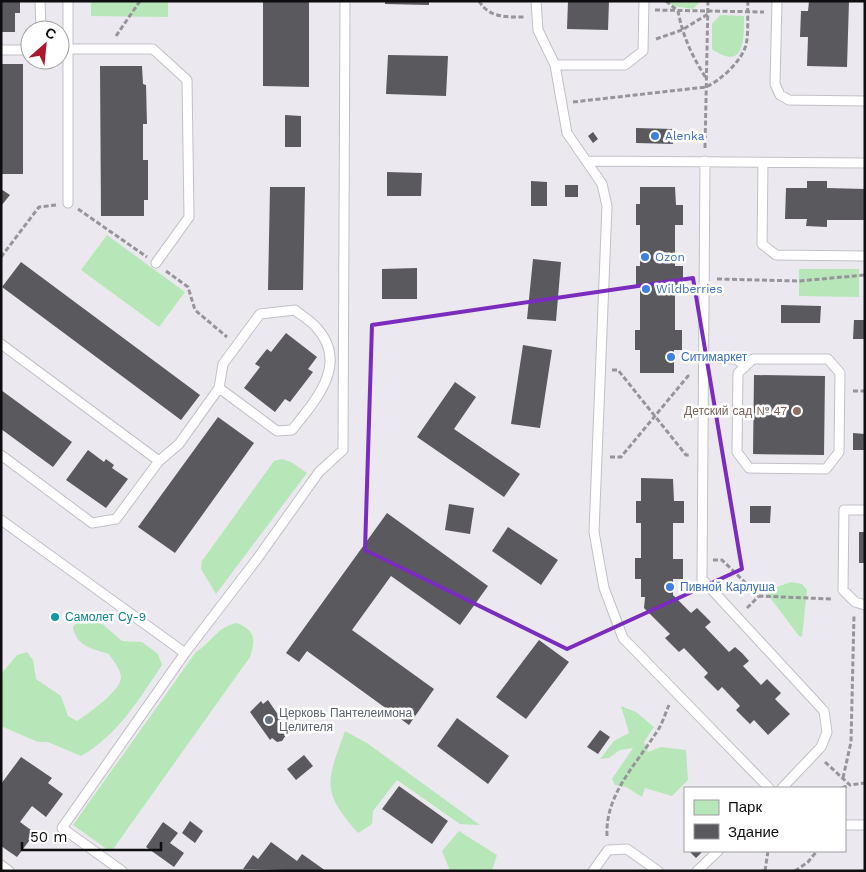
<svg xmlns="http://www.w3.org/2000/svg" width="866" height="872" font-family="'Work Sans',sans-serif">
<rect width="100%" height="100%" fill="#ebe9ef"/>
<path fill="#b7e7b8" d="M91,1H168V17L91,16Z
M668,1H701L693,9L673,6Z
M720,15L744,16C744,39 745,72 712,49V24Z
M107,235L185,292L159,327L81,270Z
M799,269H859V297L799,296Z
M282,459L291,462L307,473L216,594L201,569L202,561L274,461Z
M791,582L802,584L807,590L802,637L799,636L765,591Z
M79,620L99,621L122,641L142,642L158,654L162,665C139,699 118,735 81,756L48,742H38L1,726V674L17,655L27,652L33,660L36,679L61,696L68,716L77,721C88,714 120,691 121,678C121,669 113,661 109,654C92,649 76,646 73,627Z
M237,623C255,630 256,640 250,657L111,852L73,825L196,652C212,642 218,626 237,623Z
M621,706L636,712L654,727L644,742L648,752L661,747L686,750L688,780L672,796L645,788L642,797L626,787L615,785L612,779L633,748L620,750L609,758L600,759L614,741L629,733Z
M345,731L367,743L480,825L460,824L397,780L373,811L372,824L358,833C320,790 327,782 345,731Z
M459,831L497,855L492,871H450L442,851Z"/>
<path fill="#5a595e" d="M1,1H20V13H15V32H1Z
M263,1H309V87L263,86Z
M385,1H429V5L385,4Z
M568,1H609L608,30L567,29Z
M809,1H849L847,67L807,66L808,37H800L801,11H808Z
M388,55L448,56L446,96L386,94Z
M1,64H23V174H1Z
M100,66H142L143,84L146,85L147,124H143V160H148V200H144V216H101Z
M285,115L301,116V147H285Z
M636,128L673,129V144L636,143Z
M593,132L598,139L593,143L588,136Z
M387,172L422,173L421,196H387Z
M531,181L547,182V206H531Z
M807,181H827V188L865,189V220H827V227L806,226L807,219H785L786,188H807Z
M565,185H578V197H565Z
M270,187H305L303,290H268Z
M640,187H675L676,205H683V225H675V266H683V286H675V330H682V350H674V373H640V350H635V330H640V286H636V266H640V225H636V204H640Z
M1,189L10,195L1,206Z
M533,259L561,262L556,321L527,319Z
M21,262L200,395L181,420L2,287Z
M417,268V299H382V269Z
M781,305L821,306L820,323H781Z
M854,320H865V339H853Z
M286,333L317,357L308,369L313,372L290,402L285,399L275,412L244,388L260,367L255,364L267,349L271,352Z
M523,345L552,350L540,428L511,424Z
M754,375L825,376L824,455L753,454Z
M455,382L476,397L454,429L520,474L504,497L417,437Z
M1,390L72,442L53,467L1,429Z
M218,417L254,443L175,553L138,527Z
M853,433L865,434V450H853Z
M88,450L104,462L106,459L114,465L112,468L128,479L106,508L66,480Z
M641,478L673,479L674,501H684V523H673V559H683V579H673V595L691,613L697,608L711,622L705,627L729,652L735,647L742,653L749,661L743,666L761,685L767,679L781,693L775,699L790,714L768,735L754,720L750,724L736,710L740,706L722,687L718,691L704,677L708,673L684,648L679,652L665,638L670,634L644,608L645,597H641V579H635V558H641V523H636V501H641Z
M449,504L474,508L470,534L445,530Z
M750,506H771L770,523H750Z
M387,513L488,586L460,625L391,576L352,630L434,689L409,725L307,651L299,662L286,653Z
M508,527L558,560L541,585L492,551Z
M859,532H865V563H859Z
M539,640L569,662L526,719L496,697Z
M268,700L287,728L284,730L286,735L282,741L277,742L272,738L270,740L250,712L261,701L263,704Z
M457,718L509,756L488,784L437,746Z
M600,730L610,737L598,754L587,747Z
M304,755L313,766L296,780L287,769Z
M21,757L52,778L48,783L63,794L46,817L32,806L20,822L35,833L17,857L1,846V784Z
M399,786L448,821L432,844L382,809Z
M190,821L203,831L195,843L182,833Z
M163,822L178,833L170,843L184,853L174,867L146,847Z
M271,842L297,861L302,854L326,871L243,869L253,855L258,859Z
M689,851H703L696,858Z"/>
<g fill="none" stroke-linecap="round" stroke-linejoin="round">
<defs>
<path id="lane" d="M40,1L41,30
M536,1L538,30L555,65L567,133L602,184L607,206L594,532L604,588L623,638L769,788
M777,1L775,84L780,95L789,100L865,101
M60,49H153L187,80L189,217L156,263
M1,50H30
M555,65H625L643,51L644,1
M588,161L865,163
M705,161L702,579L824,711L827,732L821,747L782,788
M763,163L762,244L776,255L865,256
M68,203V1
M1,344L159,461L179,444L219,388L223,364L260,314L295,310C302,316 311,321 316,327C350,364 315,401 292,430L277,431L219,388
M704,358L737,359L745,367
M753,359H828L840,373L839,452L826,469L749,468L737,452L738,373Z
M1,455L92,523L116,519L159,461
M865,510H844L843,590L855,602L865,605
M1,520L185,653
M845,825H865
M1,865L9,871
M122,871L62,828L185,653L257,559L319,472L343,450L345,1
M593,871L608,850L627,849L658,871
M697,871L718,851"/>
</defs>
<use href="#lane" stroke="#c2c0c6" stroke-width="11"/>
<path stroke="#979599" stroke-width="3" stroke-dasharray="5 2.5" stroke-linecap="butt" d="M479,1C489,18 506,17 524,17
M666,1L678,11C683,37 692,56 706,78
M655,10L764,12
M116,36L140,1
M656,39L682,30L708,14
M573,102L706,87C721,80 741,62 746,45C749,32 747,15 748,1
M705,148L708,1
M78,209L147,257
M1,257L39,207L56,205
M166,271L188,287L195,310L227,337
M717,279L799,281L865,275
M612,370H618L686,455H690
M853,391H865
M610,457H621L688,376H690
M713,560H722L759,596L832,599
M747,608L759,596
M825,762L850,785L865,783
M843,778L851,742L854,615
M842,788L850,785
M607,836C605,795 635,766 656,733C662,725 665,714 669,705
M765,871L768,851
M795,871L808,862L817,851"/>
<use href="#lane" stroke="#fff" stroke-width="9"/>
</g>
<path fill="none" stroke="#7b2cbf" stroke-width="4" stroke-linejoin="round" d="M693,278L742,569L567,649L365,550L372,325Z"/>
<g fill="#3f7fe0" stroke="#fff" stroke-width="2">
<circle cx="655" cy="136" r="5"/>
<circle cx="645" cy="257" r="5"/>
<circle cx="646" cy="289" r="5"/>
<circle cx="671" cy="357" r="5"/>
<circle cx="670" cy="587" r="5"/>
</g>
<circle fill="#8d6e63" stroke="#fff" stroke-width="2" cx="797" cy="411" r="5"/>
<circle fill="#0f9aa8" stroke="#fff" stroke-width="2" cx="55" cy="617" r="5"/>
<circle fill="#6b7280" stroke="#fff" stroke-width="2" cx="269" cy="720" r="5"/>
<g text-anchor="middle" stroke-width="5" stroke-linejoin="round" paint-order="stroke">
<g font-size="12" fill="#366cbe" stroke="#fff" text-anchor="start">
<text x="665" y="140">Alenka</text>
<text x="655" y="261">Ozon</text>
<text x="656" y="293">Wildberries</text>
<text x="681" y="361">Ситимаркет</text>
<text x="680" y="591">Пивной Карлуша</text>
</g>
<g font-size="12" fill="#785e54" stroke="#fff" text-anchor="end">
<text x="787" y="415">Детский сад № 47</text>
</g>
<g font-size="12" fill="#0d838f" stroke="#fff" text-anchor="start">
<text x="65" y="621">Самолет Су-9</text>
</g>
<g font-size="12" fill="#5b616d" stroke="#fff" text-anchor="start">
<text x="279" y="717">Церковь Пантелеимона<tspan x="279" dy="14">Целителя</tspan></text>
</g>
</g>
<rect width="866" height="872" fill="none" stroke="#0e0d0f" stroke-width="5"/>
<rect x="684" y="787" width="162" height="65" fill="#ffffff" stroke="#9f9e9f"/>
<rect x="694" y="800" width="25" height="15" fill="#b7e7b8" stroke="#9f9e9f"/>
<text x="728" y="812" font-size="15" fill="#0e0d0f">Парк</text>
<rect x="694" y="824" width="25" height="15" fill="#5a595e" stroke="#9f9e9f"/>
<text x="728" y="837" font-size="15" fill="#0e0d0f">Здание</text>
<g transform="translate(45 45) rotate(27)"><circle r="24" fill="#ffffff" stroke="#9f9e9f"/>
<path d="M0-4L9 19L0 12L-9 19Z" fill="#ad192c"/>
<text y="-8" font-size="14" font-weight="bold" text-anchor="middle" fill="#0e0d0f">С</text>
</g>
<path d="M22 842v8h139v-8" fill="none" stroke="#0e0d0f" stroke-width="2.5"/>
<text x="30" y="842" font-size="15" fill="#0e0d0f" stroke="#ffffff" stroke-width="4" paint-order="stroke">50 m</text>
</svg>
